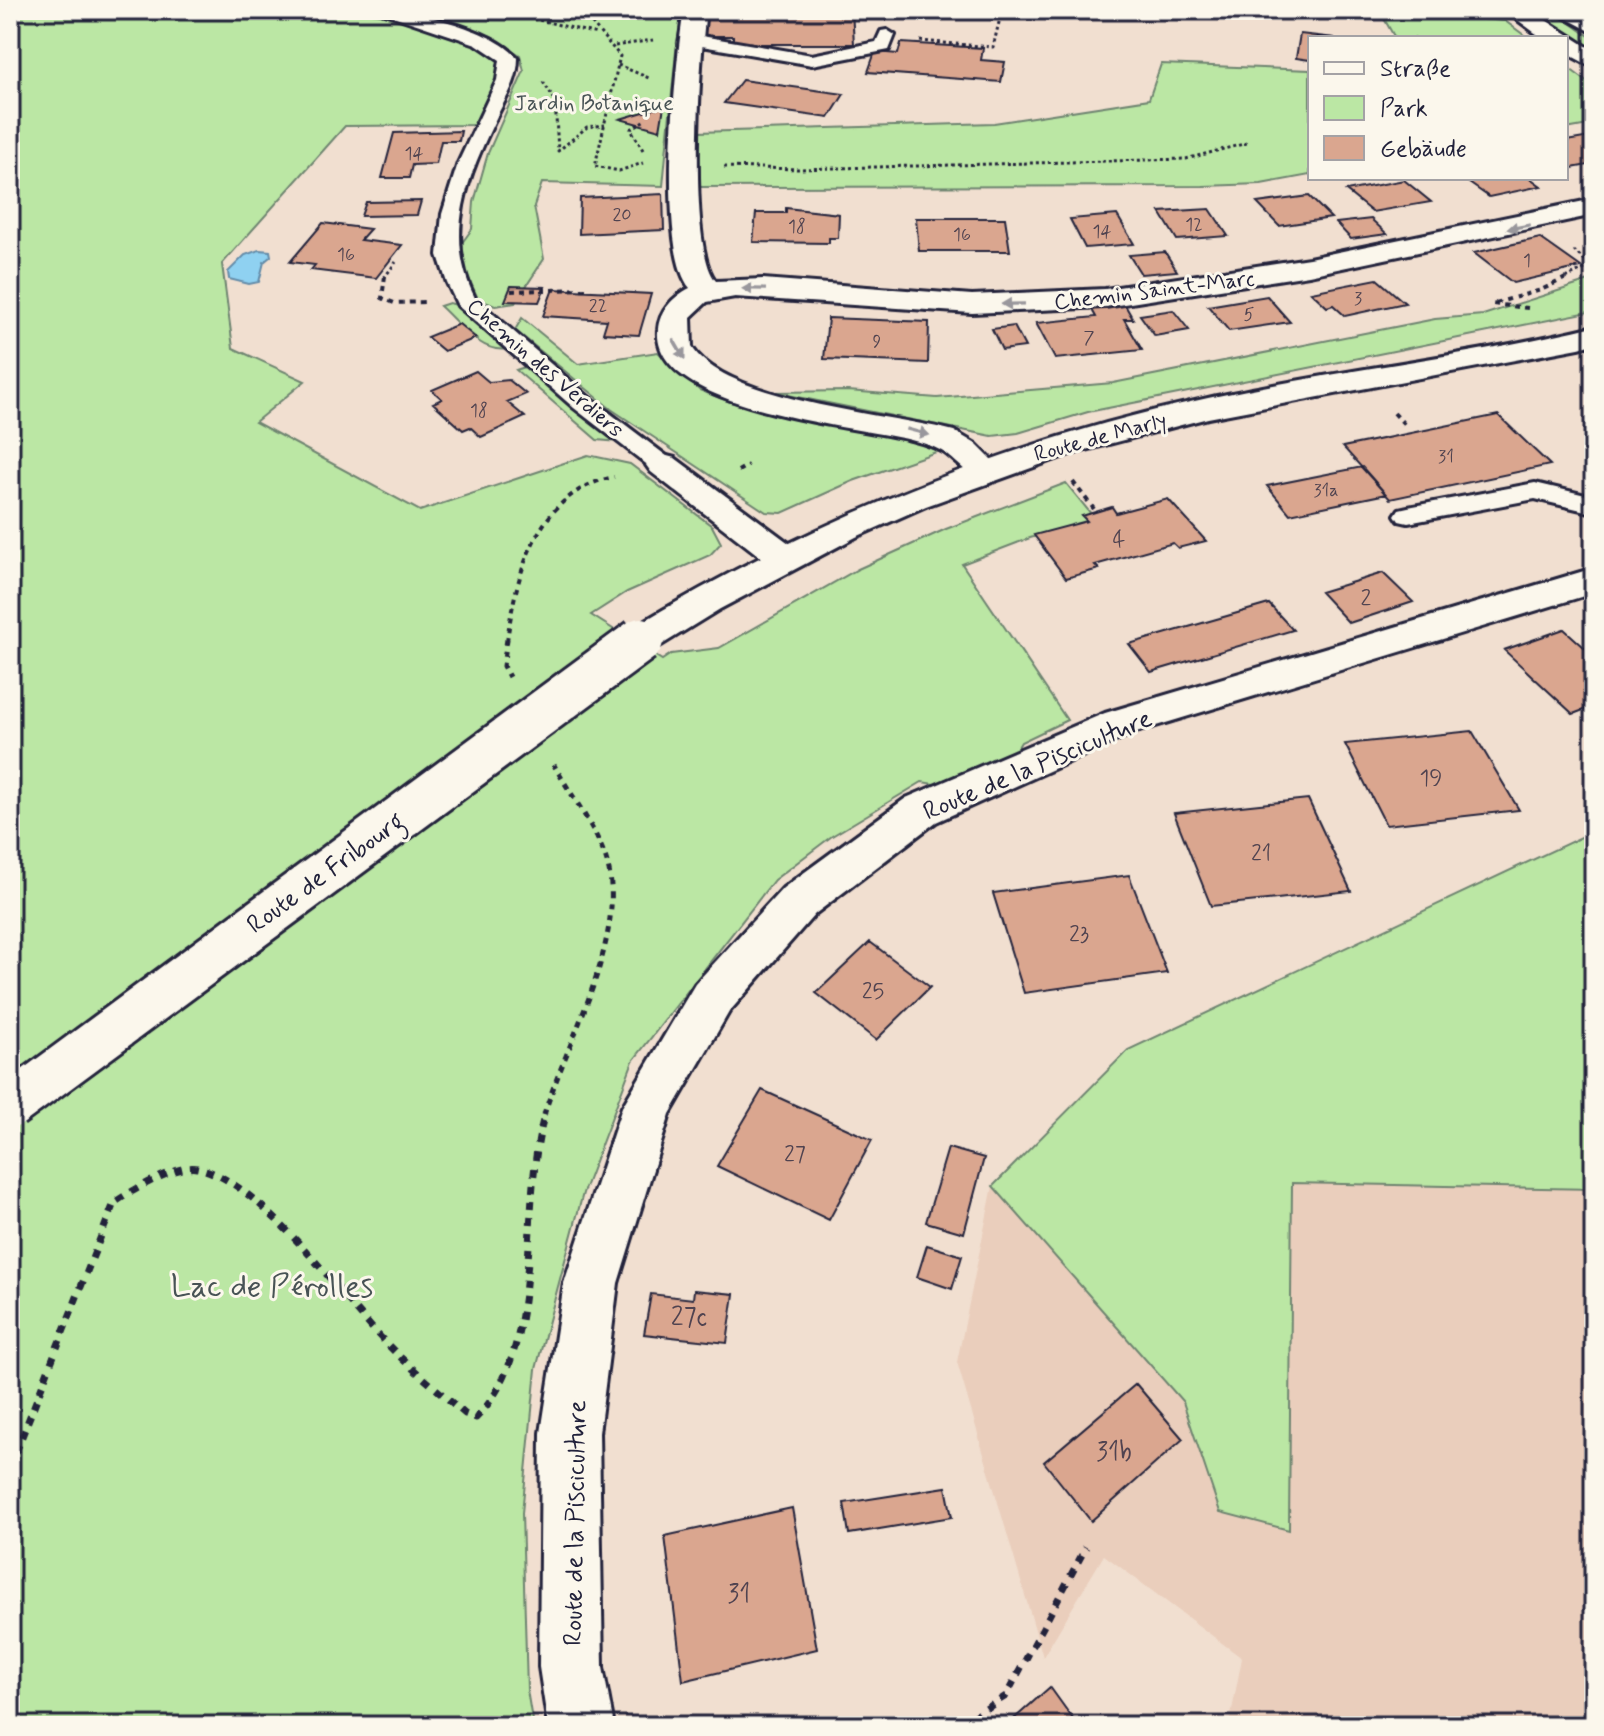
<svg xmlns="http://www.w3.org/2000/svg" width="1604" height="1736" font-family="Mynerve,sans-serif">
<rect width="100%" height="100%" fill="#f1dfd0"/>
<filter id="ink" filterUnits="userSpaceOnUse"><feTurbulence type="fractalNoise" baseFrequency=".0125" numOctaves="2"/><feDisplacementMap in="SourceGraphic" scale="16" xChannelSelector="R" yChannelSelector="G"/><feConvolveMatrix kernelMatrix="1 2 1 2 8 2 1 2 1" color-interpolation-filters="sRGB"/></filter>
<g filter="url(#ink)">
<path fill="#eacebc" d="M1401,10H1594V29L1505,21Z
M1292,1183L1594,1189V1726H1229L1242,1658L1104,1555L1043,1657L957,1362L993,1186L1183,1402L1220,1512L1289,1529Z"/>
<path fill="#bbe7a4" stroke="#6e8470" stroke-width="2" d="M10,10C79,10 148,10 217,10C315,10 415,0 500,57L502,70L475,125L345,126L222,264L233,348L305,381L255,422L420,511L588,455L630,464L712,526L721,543L710,555L627,592L591,615L662,660L671,654L719,648L858,569L946,529L1066,483L1096,520L1030,538L962,564L1067,720L1021,742L1012,757L952,787L922,782L832,836L774,880L633,1061L583,1193L536,1369L522,1513L527,1690L533,1726H10Z
M408,10H684L677,41L663,186L542,183L534,206L544,259L515,303L495,306L478,299L460,258L459,247L472,229L474,202L488,153L524,71L520,55L491,36Z
M1379,10L1505,21L1528,38H1395Z
M1522,10C1565,10 1561,19 1594,39V55Z
M1161,64L1310,70V175L1261,184L1203,186L697,187L698,132L994,123L1149,99Z
M1566,66L1594,87V124L1566,129Z
M1594,276V311L1088,412L1018,433L992,436L773,392L848,391L937,398L1113,383L1435,319L1483,315L1589,281Z
M449,303L457,305L507,349C481,354 458,322 440,306Z
M522,318L578,364L658,352L699,390L730,402L945,449L853,481L782,513L766,512L611,409L515,330Z
M528,366L619,442L597,440L516,370Z
M1594,831V1189L1292,1183L1289,1530L1220,1512L1183,1402L993,1186L1128,1050Z"/>
<path fill="#8fd1f1" stroke="#638ba8" stroke-width="2" d="M259,250L270,251L271,256L264,262L259,282L249,284L229,279L228,272L245,255Z"/>
<path fill="#daa68f" stroke="#22223b" stroke-width="2" d="M734,10H852L854,44H733V36H702L705,14H733Z
M1300,34L1335,38H1310V60L1296,58Z
M901,43L983,48L981,60L1005,62L1001,82L868,72L875,52L898,54Z
M742,80L844,94L829,118L724,103Z
M664,106L660,130L620,119Z
M461,131L459,141H441L436,164L412,165L409,178H382L394,133Z
M1590,137L1594,139V164L1566,169V141Z
M1462,178H1530L1541,186L1489,197Z
M1404,180L1431,202L1372,212L1346,191Z
M663,194L664,230L579,234L580,198Z
M1309,196L1331,218L1279,226L1257,203Z
M421,201L417,215L361,216L366,202Z
M786,208L839,214L838,238H829V243L753,242L756,213H786Z
M1210,209L1228,236L1177,240L1160,212Z
M1117,215L1134,244L1085,248L1070,219Z
M916,218H1005L1010,251H919Z
M1371,219L1387,234L1351,239L1336,223Z
M323,223L370,229L360,240L402,245L376,278L311,270L315,265L290,262Z
M1540,238L1581,267L1513,283L1474,253Z
M1165,252L1177,271L1141,274L1129,255Z
M1377,279L1405,303L1345,316L1333,305L1327,307L1311,292Z
M511,286L545,287L539,302L505,301Z
M553,289L651,294L639,335L603,333L607,320L543,316Z
M1267,296L1290,322L1229,331L1208,306Z
M1125,305L1133,319H1124L1142,350L1055,359L1036,323L1096,317L1091,308Z
M1173,310L1189,330L1155,336L1140,315Z
M828,318L929,322L928,363L824,359Z
M459,324L476,338L444,351L427,337Z
M1014,326L1025,347L1002,350L992,329Z
M476,371L489,382L509,380L526,394L507,402L525,417L481,437L470,427L463,430L433,403L442,399L432,390Z
M1498,415L1550,465L1390,499L1343,447Z
M1362,467L1386,494L1290,514L1267,486Z
M1168,499L1206,541L1178,548L1173,543L1095,565L1099,569L1066,578L1034,535L1087,521L1082,516L1112,507L1116,513Z
M1383,573L1413,602L1349,623L1320,592Z
M1269,604L1293,630L1151,672L1129,644Z
M1564,629L1594,656V706L1573,714L1504,650Z
M1472,731L1519,810L1386,825L1345,744Z
M1308,799L1351,891L1211,906L1174,813Z
M1129,875L1167,973L1024,993L993,893Z
M870,942L930,987L876,1040L816,993Z
M762,1090L872,1140L829,1220L717,1166Z
M948,1148L984,1158L964,1233L926,1222Z
M927,1245L962,1256L952,1289L917,1277Z
M694,1290L734,1294L727,1343L644,1334L651,1294L693,1299Z
M1136,1384L1183,1439L1091,1521L1044,1462Z
M946,1487L952,1517L849,1534L844,1503Z
M792,1508L817,1649L683,1681L665,1536Z
M1050,1687L1078,1726H1006Z"/>
<g fill="none" stroke-linecap="round" stroke-linejoin="round">
<defs>
<path id="service" d="M375,10C413,10 492,28 518,58C518,80 507,96 497,116C468,176 443,234 475,298L590,398L672,460L675,465L672,470H654L574,408L458,306L447,283L438,255L442,214L458,163L497,80L500,60L476,44Z
M887,30L895,35L889,50L812,65L690,44L682,39L690,34L812,55L876,42L881,31Z
M1535,483L1594,497V513L1535,499L1408,523L1399,521L1395,515L1399,509L1408,507Z"/>
<path id="minor" d="M684,10H706C700,57 687,249 716,281L763,279L972,295L1105,289L1309,258L1594,199V215L1309,275L1105,307L972,313L735,297L707,302L691,317L692,347C727,402 890,414 954,431L976,444L1001,469L996,476C971,483 963,466 945,453C934,446 923,443 911,440C856,426 652,410 658,330C659,311 674,296 690,288C657,251 675,63 684,10Z
M1504,10H1530L1594,51V68L1566,53V38H1542Z
M663,455L675,458L797,549L802,557L797,565L784,569L771,565L651,472L646,465L651,458Z
M1594,568V593L1133,733L936,822L815,914L729,1012L670,1114L618,1283L599,1433L603,1667L614,1726H548L539,1667L541,1433L564,1283L622,1107L695,984L783,888L906,798L1105,713Z"/>
<path id="secondary" d="M1551,10H1580L1594,17V33Z
M1594,326V344L1579,348L1208,418L1070,454L926,506L856,537L720,609L655,649L641,653L627,649L622,640L627,631C809,522 1000,443 1208,398C1336,370 1467,357 1594,326Z"/>
</defs>
<use href="#service" stroke="#22223b" stroke-width="6"/>
<use href="#minor" stroke="#22223b" stroke-width="6"/>
<use href="#secondary" stroke="#22223b" stroke-width="6"/>
<path stroke="#22223b" stroke-width="3" stroke-dasharray="3 3" stroke-linecap="butt" d="M580,10L620,56L595,166L619,171L643,163
M510,13L597,34
M920,41L993,47L1002,10
M615,46L653,40
M618,65L649,78
M543,82L555,100L558,151L587,127L605,125
M643,150L631,129L645,120
M724,167L798,169L1186,159L1247,143
M384,278L396,262
M1566,278L1591,266L1574,251"/>
<path stroke="#22223b" stroke-width="4" stroke-dasharray="5 5" stroke-linecap="butt" d="M385,276L382,298L394,303L426,302
M511,291L590,289
M1528,308L1492,304L1541,290L1570,276
M1394,413L1404,424
M738,471L748,465
M1073,482L1094,509
M507,641C516,573 537,492 614,477"/>
<path stroke="#22223b" stroke-width="5" stroke-dasharray="6 6" stroke-linecap="butt" d="M507,639L503,666L509,677
M544,1115C566,1042 632,932 605,856C593,824 571,795 554,765"/>
<path stroke="#22223b" stroke-width="7" stroke-dasharray="8 8" stroke-linecap="butt" d="M10,1467L114,1203C131,1191 177,1164 197,1168C260,1180 340,1295 383,1340C409,1367 438,1390 465,1414L476,1418C548,1345 517,1207 545,1113
M959,1726L1006,1696L1086,1547"/>
<use href="#service" fill="#fbf7ec" fill-rule="evenodd"/>
<use href="#minor" fill="#fbf7ec" fill-rule="evenodd"/>
<use href="#secondary" fill="#fbf7ec" fill-rule="evenodd"/>
<defs>
<path id="secondary-bridge" d="M10,1106L641,640"/>
</defs>
<use href="#secondary-bridge" stroke="#22223b" stroke-width="50" stroke-linecap="butt"/>
<use href="#secondary-bridge" stroke="#fbf7ec" stroke-width="44"/>
</g>
<defs><path id="oneway-solid" d="M-6-.8H1V-3.2L6.5 0L1 3.2V.8H-6Z" transform="scale(2)"/></defs>
<g fill="#99979c">
<use href="#oneway-solid" transform="translate(1519 227) rotate(169)"/>
<use href="#oneway-solid" transform="translate(754 289) rotate(-179)"/>
<use href="#oneway-solid" transform="translate(1013 304) rotate(179)"/>
<use href="#oneway-solid" transform="translate(679 349) rotate(60)"/>
<use href="#oneway-solid" transform="translate(918 432) rotate(15)"/>
</g>
</g>
<g text-anchor="middle" stroke-width="6" stroke-linejoin="round" paint-order="stroke">
<g font-size="18" fill="#504350">
<text x="414" y="159">14</text>
<text x="622" y="220">20</text>
<text x="1194" y="230">12</text>
<text x="797" y="232">18</text>
<text x="1102" y="237">14</text>
<text x="962" y="240">16</text>
<text x="346" y="260">16</text>
<text x="1527" y="266">1</text>
<text x="1358" y="304">3</text>
<text x="598" y="311">22</text>
<text x="1249" y="320">5</text>
<text x="1089" y="343">7</text>
<text x="877" y="347">9</text>
<text x="479" y="416">18</text>
<text x="1446" y="462">31</text>
<text x="1326" y="496">31a</text>
</g>
<g font-size="22" fill="#485355" stroke="#fbf7ec">
<text x="594" y="110">Jardin Botanique</text>
</g>
<g font-size="22" fill="#22223b" stroke="#fbf7ec">
<text transform="translate(1154 289) rotate(-7)" y="8">Chemin Saint-Marc</text>
<text transform="translate(546 367) rotate(41)" y="8">Chemin des Verdiers</text>
<text transform="translate(1100 436) rotate(-15)" y="8">Route de Marly</text>
</g>
<g font-size="22" fill="#504350">
<text x="1119" y="546">4</text>
<text x="1366" y="605">2</text>
<text x="1431" y="785">19</text>
<text x="1261" y="860">21</text>
<text x="1079" y="941">23</text>
<text x="873" y="998">25</text>
<text x="795" y="1161">27</text>
</g>
<g font-size="26" fill="#22223b" stroke="#fbf7ec">
<text transform="translate(1037 764) rotate(-23)" y="9">Route de la Pisciculture</text>
<text transform="translate(325 872) rotate(-36)" y="9">Route de Fribourg</text>
<text transform="translate(574 1523) rotate(-89)" y="9">Route de la Pisciculture</text>
</g>
<g font-size="26" fill="#504350">
<text x="689" y="1325">27c</text>
<text x="1114" y="1460">31b</text>
<text x="739" y="1602">31</text>
</g>
<g font-size="32" fill="#485355" stroke="#fbf7ec">
<text x="272" y="1296">Lac de Pérolles</text>
</g>
</g>
<rect width="1604" height="1736" fill="none" stroke="#fbf7ec" stroke-width="40"/>
<rect x="20" y="20" width="1564" height="1696" fill="none" stroke="#22223b" stroke-width="3" filter="url(#ink)"/>
<rect x="1308" y="36" width="260" height="144" fill="#fbf7ec" stroke="#a4a2a5" stroke-width="2"/>
<rect x="1324" y="62" width="40" height="12" fill="#fbf7ec" stroke="#a4a2a5" stroke-width="2"/>
<text x="1380" y="76" font-size="24" fill="#22223b">Straße</text>
<rect x="1324" y="96" width="40" height="24" fill="#bbe7a4" stroke="#a4a2a5" stroke-width="2"/>
<text x="1380" y="116" font-size="24" fill="#22223b">Park</text>
<rect x="1324" y="136" width="40" height="24" fill="#daa68f" stroke="#a4a2a5" stroke-width="2"/>
<text x="1380" y="156" font-size="24" fill="#22223b">Gebäude</text>
</svg>
